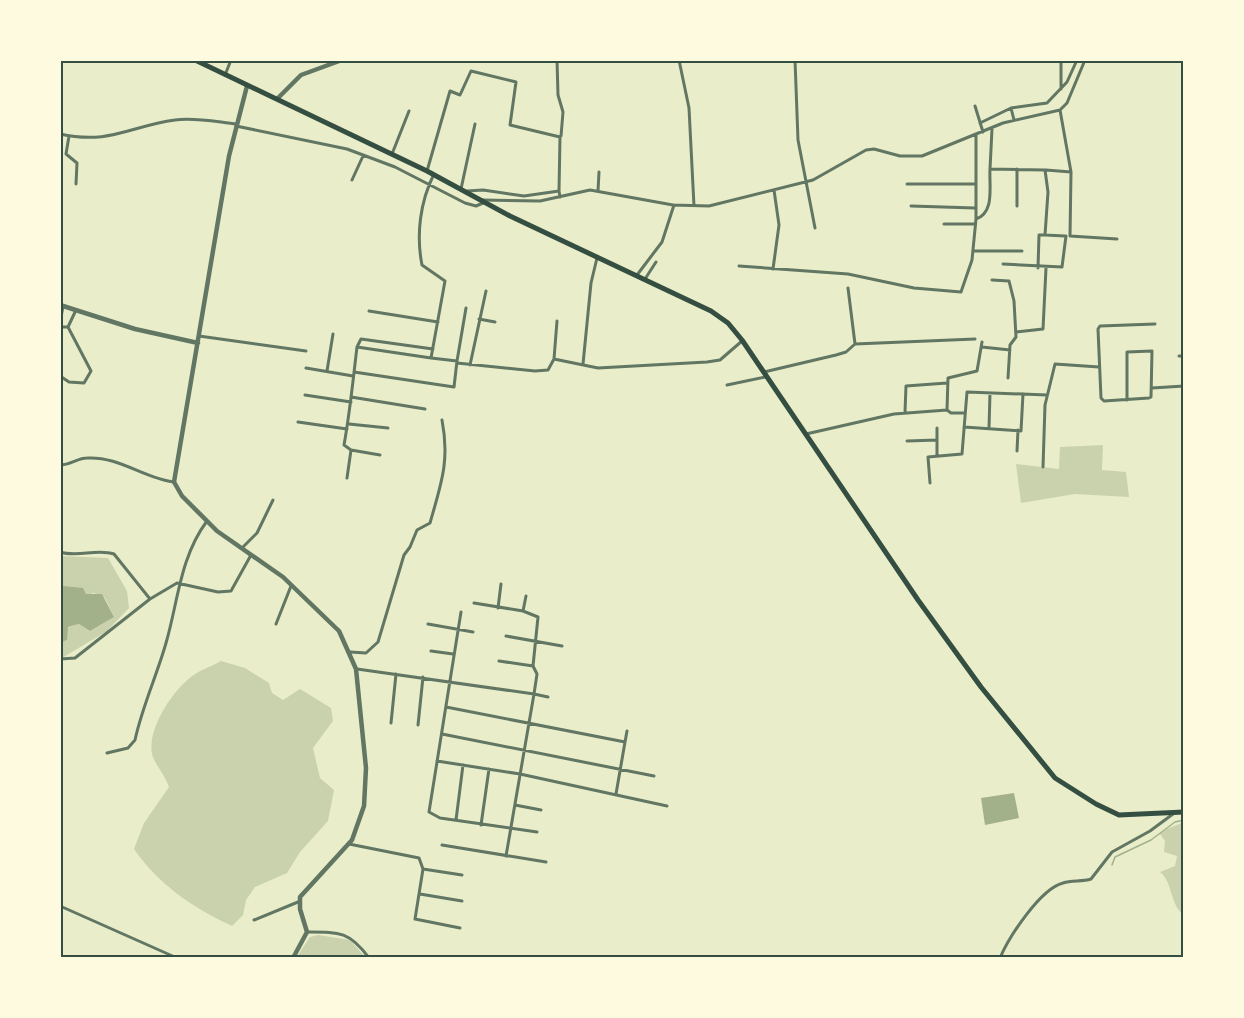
<svg xmlns="http://www.w3.org/2000/svg" width="1244" height="1018" font-family="Bitter,serif">
<rect width="100%" height="100%" fill="#e9edc9"/>
<path fill="#cad2ad" d="M1103,445L1102,470L1126,472L1129,497L1075,494L1021,503L1016,464L1059,469L1060,447Z
M60,556L108,558L127,591L129,608L107,631L62,658H60V643L67,640V628L79,624L90,631L114,617L105,598L94,593L86,595L74,588L63,587L60,590Z
M221,661L245,668L269,683L272,693L283,700L300,689L331,708L333,721L313,748L320,778L334,790L328,821L300,852L287,873L255,887L246,900L243,915L232,926C193,908 158,884 134,849L144,823L169,787C165,775 154,763 152,754C147,728 174,688 195,674C203,669 212,666 221,661Z
M1184,822V915C1169,904 1174,884 1160,872L1175,866L1177,856L1164,852L1165,841L1160,834L1167,829Z
M318,935L350,940L366,958H296L310,937Z"/>
<path fill="#a3b18a" d="M63,586L83,588L86,594H102L114,617L90,631L79,624L68,627L67,640L60,643V590Z
M1014,793L1019,818L985,825L981,798Z"/>
<g fill="none" stroke-linecap="round" stroke-linejoin="round">
<path stroke="#a3b18a" stroke-width="1.5" d="M1112,865L1115,857L1151,840L1175,822L1184,820"/>
<path stroke="#617663" stroke-width="3" d="M557,60L558,95L563,112L561,136
M679,60L689,108L694,206
M795,60L798,140L815,228
M1061,60V89
M225,75L231,60
M975,106L983,132
M1011,108L1014,120
M1060,110L1071,172L1070,236L1117,239
M980,123L1011,108L1047,103L1067,82L1077,60
M236,126L347,149L395,167L465,203L476,206L483,203
M60,134C110,145 130,126 175,120C194,117 217,122 237,124
M69,136L66,154L77,163L76,184
M392,154L409,111
M990,169L992,129
M1017,169V206
M1046,170L1071,172
M427,171L450,91L460,95L471,71L516,82L510,125L560,137L559,191
M352,180L363,156
M907,184H976
M461,189L475,124
M467,191L483,190L524,196L559,191L560,197
M598,191L599,172
M482,200L540,201L590,190L673,205L709,206L813,180L866,150L874,149L900,156H922L1003,123L1060,110L1067,103L1085,60
M911,206L975,208
M976,219V135
M944,224H974
M1045,235L1065,236
M973,251H1022
M1003,264L1062,267L1066,236
M739,266L848,274L914,288L961,292L972,260L976,219C995,212 989,187 990,169L1045,170L1048,192L1045,235H1039L1038,268
M773,269L779,225L774,190
M637,275L662,242L674,205
M645,279L656,262
M992,280L1009,281L1014,301L1016,337L1010,345L1008,378
M848,288L855,344
M369,311L438,322
M479,319L495,322
M60,323L63,306
M60,327H68L76,310
M1016,332L1043,329L1046,268
M199,336L306,351
M357,347L361,339L433,349
M982,347L1010,350
M1179,356H1184
M431,358L457,361L466,308
M554,359L598,368L707,362L720,360L742,341
M457,363L535,371L548,370L554,359L557,321
M583,364L591,283L597,258
M470,365L486,291
M306,368L353,376
M327,371L333,334
M354,372L454,387L457,361
M764,372L836,355L846,352L855,344L975,339
M60,376L69,382L84,383L91,371L68,327
M727,385L765,377
M1152,388L1184,386
M305,395L351,402
M351,397L425,409
M1127,400V352L1152,351L1151,397L1149,398L1104,401L1101,398L1098,329L1100,326L1155,324
M947,410L951,413H965
M905,412L906,386L947,383
M298,422L347,429
M349,424L388,428
M964,427L1021,431L1023,394
M989,428L990,393
M806,434L894,414L947,410L948,378L977,371L982,342
M907,441L937,440
M1017,451L1018,430
M380,455L351,450L344,445C350,412 353,380 357,347L431,358L445,281L422,265C416,235 420,202 434,174
M937,456V428
M60,465C70,465 78,458 87,458C119,456 145,479 174,482
M1043,467L1045,405L1055,364L1099,367
M347,478L351,450
M930,483L928,457L962,454L967,392L1047,395
M242,548L257,533L273,500
M60,552C78,558 96,548 114,554L150,599
M474,603L523,611L538,617L533,666L537,674L534,694L548,697
M498,608L501,584
M523,611L526,596
M461,612L429,812L440,818L537,832
M276,624L291,586
M428,624L473,632
M506,636L562,646
M431,651L453,654
M350,652L366,653L378,642L404,555L410,547L417,530L430,523C441,484 450,461 442,420
M60,659L75,658L150,599L177,583L218,592L231,591L251,555
M499,661L533,666
M357,669L534,694L506,856
M446,707L625,742L616,794
M391,723L396,674
M418,725L423,677
M442,734L654,776
M625,742L627,731
M107,753L128,748L135,740C142,707 157,675 166,643C178,602 180,557 207,521
M437,761L520,774L667,806
M515,805L541,810
M456,820L463,765
M481,825L489,769
M349,844L419,858L423,869L415,919L460,928
M442,845L546,862
M423,869L462,875
M420,894L462,901
M60,906L177,958
M254,920L298,902
M307,932C339,932 349,931 369,958
M1000,958C1009,937 1040,889 1063,883C1072,880 1082,882 1091,879L1112,852L1150,831L1173,814"/>
<path stroke="#617663" stroke-width="4.5" d="M247,86L229,156L174,482L182,496L217,531L283,577L339,631L356,669L366,768L364,806L352,840L300,897V909L307,932L293,958
M278,98L301,75L342,60
M60,305L135,329L198,343"/>
<path stroke="#344e41" stroke-width="5" d="M195,60L427,171L510,216L711,311L728,323L742,340L918,600L981,687L1055,778L1096,804L1119,815L1184,812"/>
</g>
<rect width="1244" height="1018" fill="none" stroke="#fefae0" stroke-width="123"/>
<rect x="62" y="62" width="1120" height="894" fill="none" stroke="#344e41" stroke-width="2"/>
</svg>
